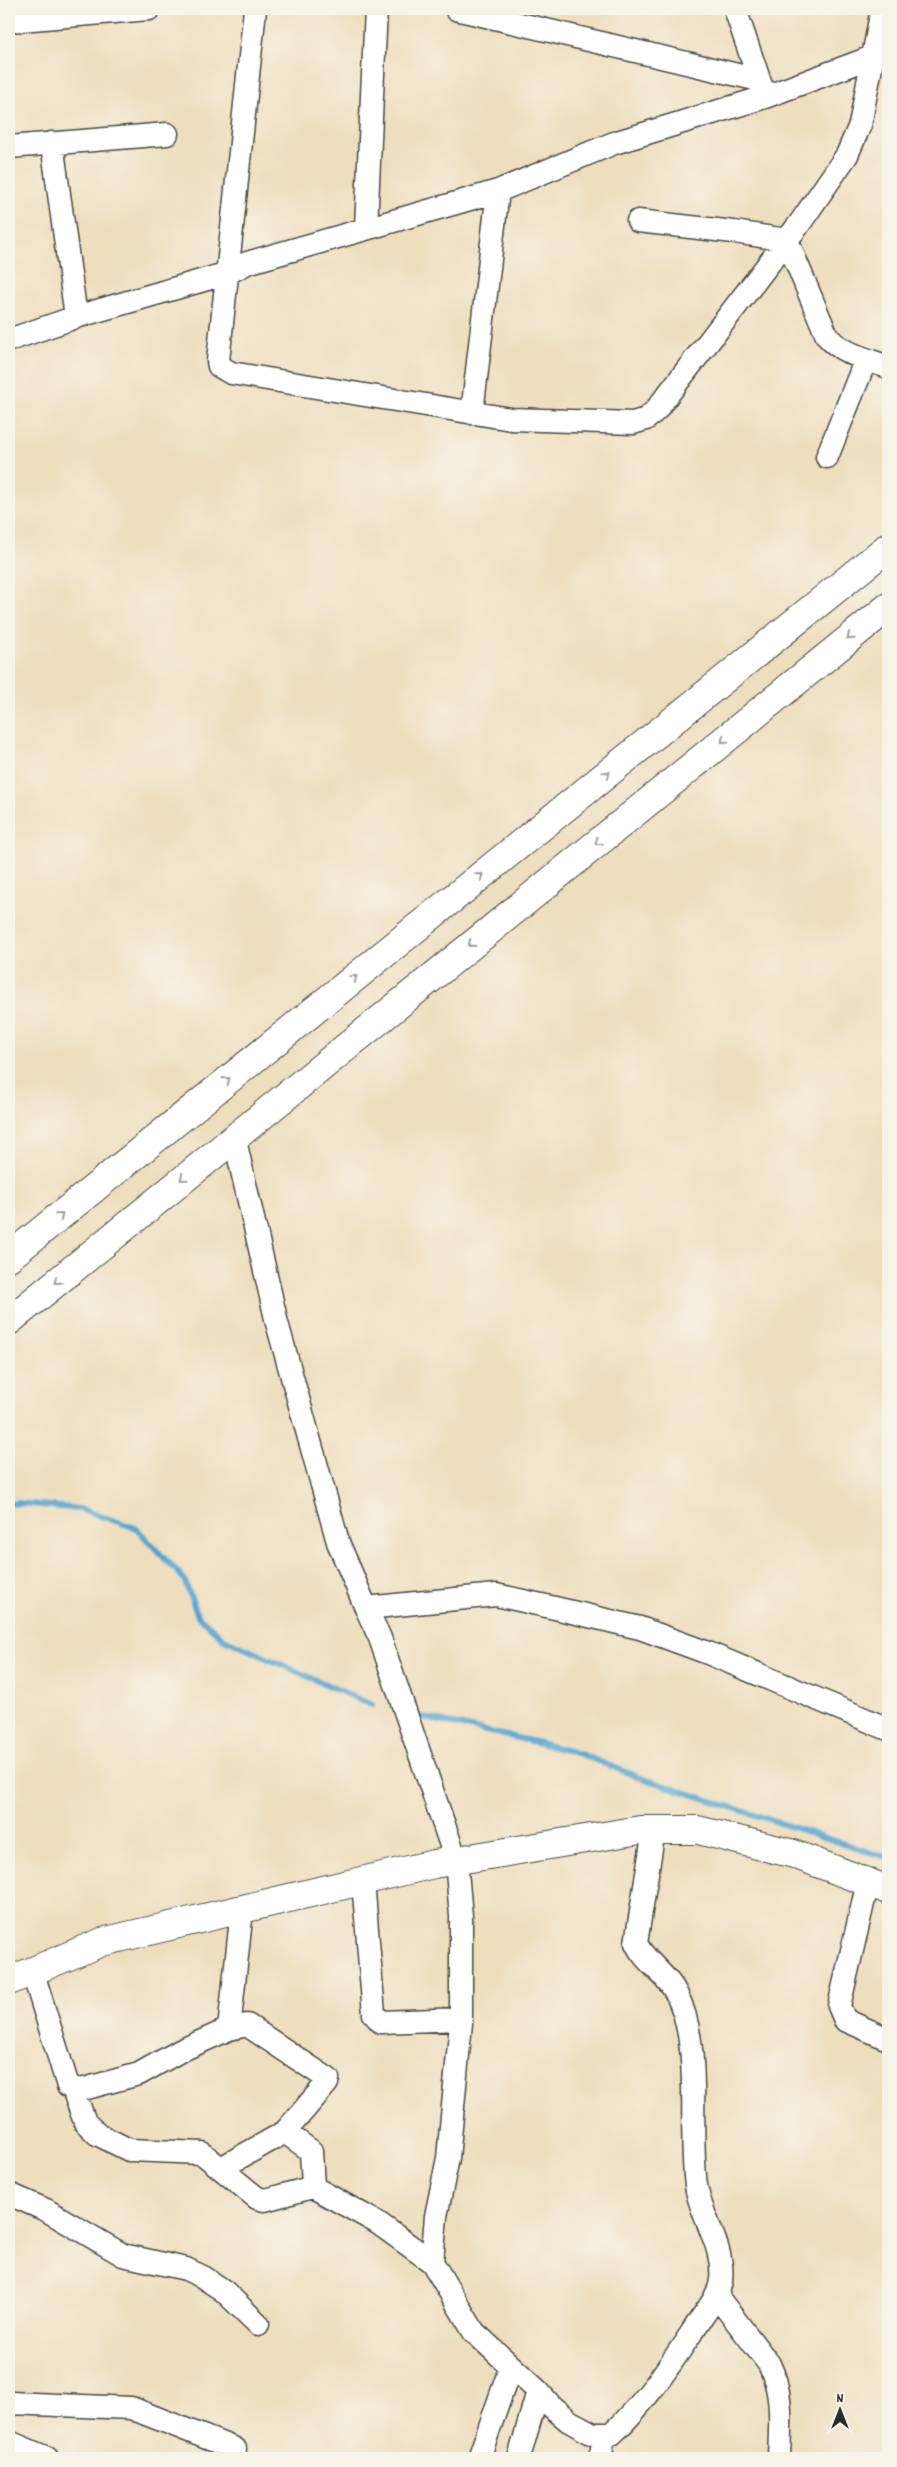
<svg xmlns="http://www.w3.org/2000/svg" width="897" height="2467" font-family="Dekko,sans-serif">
<rect width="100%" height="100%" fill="#f7f3e8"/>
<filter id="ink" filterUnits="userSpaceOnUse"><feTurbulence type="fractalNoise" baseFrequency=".02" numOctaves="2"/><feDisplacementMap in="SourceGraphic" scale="10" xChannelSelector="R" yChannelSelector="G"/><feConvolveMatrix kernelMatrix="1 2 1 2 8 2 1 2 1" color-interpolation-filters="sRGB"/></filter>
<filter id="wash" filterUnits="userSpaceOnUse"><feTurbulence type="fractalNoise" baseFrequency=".0096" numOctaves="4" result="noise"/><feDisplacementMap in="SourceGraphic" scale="20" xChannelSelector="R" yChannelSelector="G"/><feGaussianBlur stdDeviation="1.12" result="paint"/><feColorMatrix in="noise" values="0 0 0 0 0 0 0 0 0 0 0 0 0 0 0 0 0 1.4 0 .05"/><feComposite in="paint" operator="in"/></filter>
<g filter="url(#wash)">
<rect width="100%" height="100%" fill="#eedebe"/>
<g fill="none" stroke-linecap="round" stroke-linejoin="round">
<path stroke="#55a4cf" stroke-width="6" d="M9,1504L20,1503L80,1509L136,1528L184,1579L198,1616L224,1639L372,1705
M412,1715L540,1743L583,1755L638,1777L888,1858"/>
</g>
</g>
<g filter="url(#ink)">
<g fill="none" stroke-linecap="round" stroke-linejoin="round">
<defs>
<path id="street" d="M255,9L218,361L219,366L231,373L511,419L633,423L646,419L656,410L800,223L847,155L860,125L882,9
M456,9L759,80
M735,9L763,91
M9,21L149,9
M52,143L76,317
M9,147L167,134
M638,221L734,232L787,240L827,336C842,354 867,359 888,367
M366,227L376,9
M9,340L76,317L228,273L247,263L498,191L614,143L765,97L883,53
M472,413L498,191
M827,457L866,359
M234,1136L277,1323L338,1542L366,1608L496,1595L555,1608L640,1628L708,1653L888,1729
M366,1608L380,1638L456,1860L461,1916V2023L448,2158L436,2216L432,2262L474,2332L538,2391L552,2407L569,2421L593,2434H612C646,2402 670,2365 696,2326C705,2312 719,2297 721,2280C725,2247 700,2216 696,2185C688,2127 703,2045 676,1993C666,1973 645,1963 636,1943L654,1830
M363,1881L374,2014L381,2022L461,2019
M868,1882L839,2006L845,2020L888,2039
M32,1970L68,2086L80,2090L139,2074L180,2051L229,2029L247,2025L328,2079L327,2083L285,2132L221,2168
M229,2029L242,1910
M73,2089L85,2122L97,2134L129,2150L202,2153L257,2198L265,2200L313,2187
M285,2132L311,2151L313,2187L378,2223L432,2262
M9,2194L46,2210L123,2255L186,2269L203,2277L224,2291L258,2324
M716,2295L769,2364C784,2395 780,2425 779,2458
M9,2406L10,2403L131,2408L235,2449L231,2458
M9,2442L47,2458
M479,2458L511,2366
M519,2458L538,2391
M600,2458L605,2434"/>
<path id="secondary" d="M9,1981L102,1942L434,1864L640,1830H698L794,1854L888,1890"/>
<path id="highway" d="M9,1257L888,547
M9,1321L888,607"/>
</defs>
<use href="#street" stroke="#484641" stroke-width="25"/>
<use href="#secondary" stroke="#484641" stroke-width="30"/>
<use href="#highway" stroke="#484641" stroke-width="30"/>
<use href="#street" stroke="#fff" stroke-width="22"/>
<use href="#secondary" stroke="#fff" stroke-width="28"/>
<use href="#highway" stroke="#fff" stroke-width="28"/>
</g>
<defs><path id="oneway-chevron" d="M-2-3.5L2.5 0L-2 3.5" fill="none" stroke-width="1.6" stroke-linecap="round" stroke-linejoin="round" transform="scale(1.25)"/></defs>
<g stroke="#a0a0a0">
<use href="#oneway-chevron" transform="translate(850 637) rotate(141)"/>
<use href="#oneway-chevron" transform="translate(724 740) rotate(141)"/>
<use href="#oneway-chevron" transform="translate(607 774) rotate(-39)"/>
<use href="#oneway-chevron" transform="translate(598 842) rotate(141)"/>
<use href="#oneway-chevron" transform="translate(480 876) rotate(-39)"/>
<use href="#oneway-chevron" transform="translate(471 944) rotate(141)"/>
<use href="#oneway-chevron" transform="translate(354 978) rotate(-39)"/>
<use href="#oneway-chevron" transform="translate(227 1080) rotate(-39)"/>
<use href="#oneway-chevron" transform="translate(183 1178) rotate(141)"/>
<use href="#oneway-chevron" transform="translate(60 1216) rotate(-39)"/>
<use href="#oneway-chevron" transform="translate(57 1281) rotate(141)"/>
</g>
</g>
<rect width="897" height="2467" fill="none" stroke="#f7f3e8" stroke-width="30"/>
<g transform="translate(840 2410)" stroke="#f7f3e8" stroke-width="4" paint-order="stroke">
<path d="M0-4L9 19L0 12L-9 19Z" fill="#2b2b2b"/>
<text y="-8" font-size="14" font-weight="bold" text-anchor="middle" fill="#2b2b2b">N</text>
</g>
</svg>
